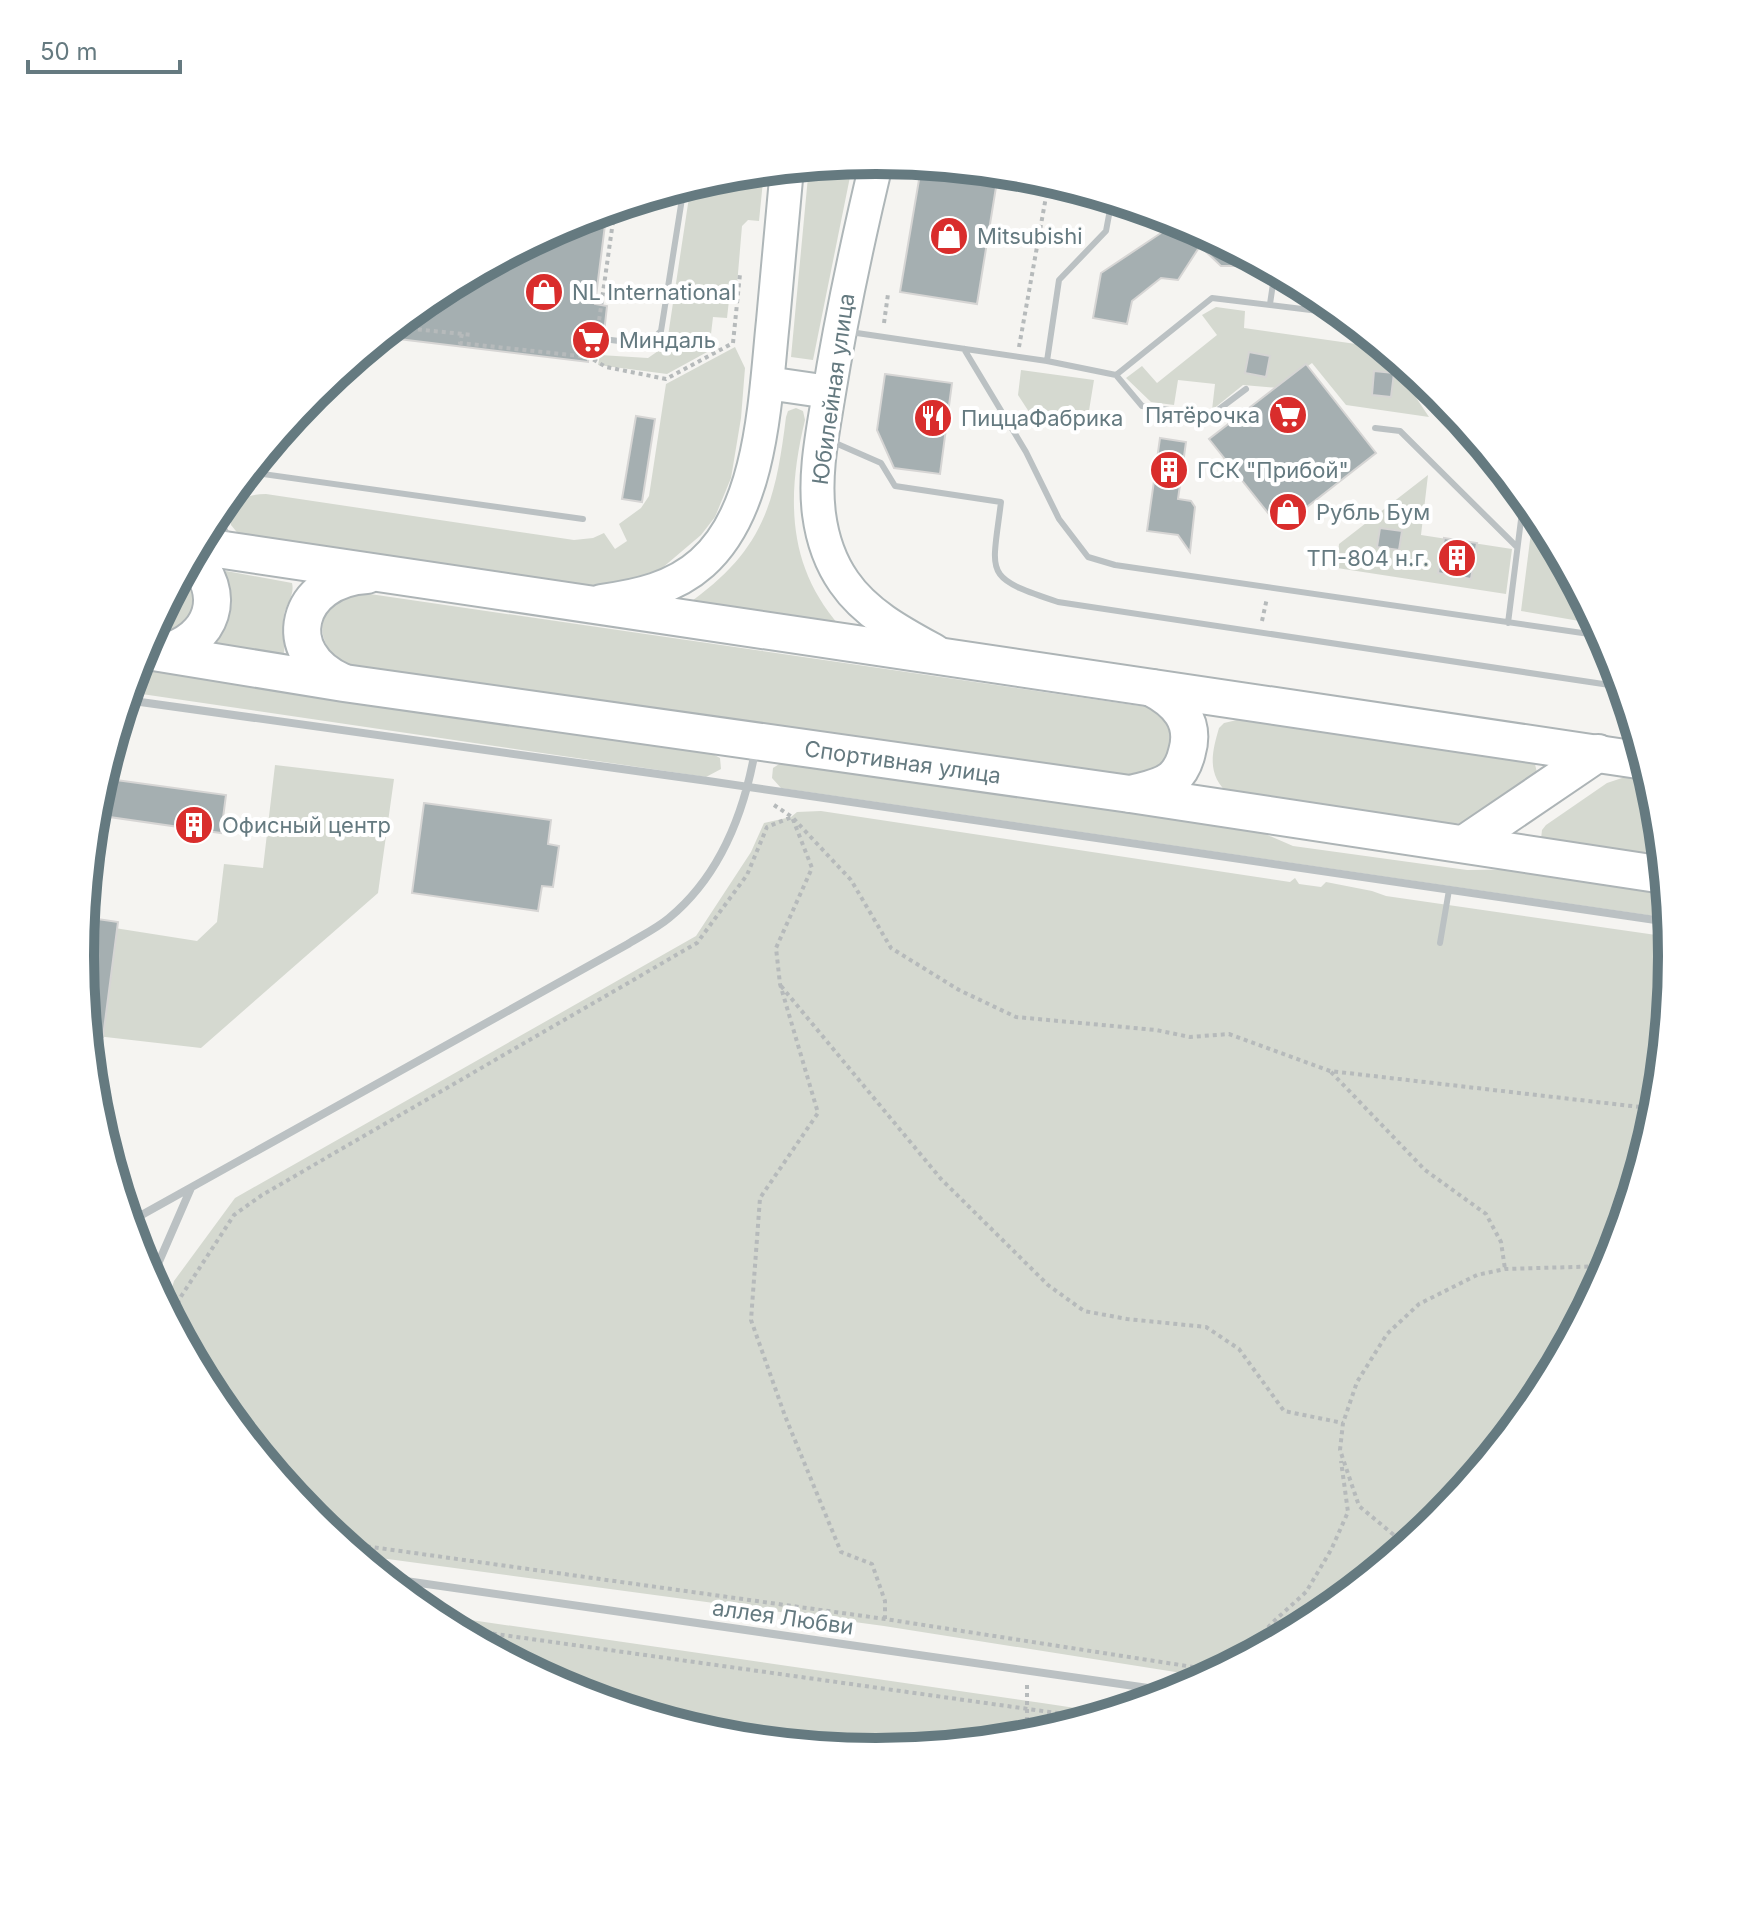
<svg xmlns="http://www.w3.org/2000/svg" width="1752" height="1911" font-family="Inter,sans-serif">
<rect width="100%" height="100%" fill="#f5f4f1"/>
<path fill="#d5d9d0" d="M853,162L813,360L791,357L809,166Z
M760,171L763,181L759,221L748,220L742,226L737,285L730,291L727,318L713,317L709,351L667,374L598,365L600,355L648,358L661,349L668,336L691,184L721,175Z
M1216,307L1245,311L1244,328L1370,346L1372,337L1406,366L1399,372L1429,417L1346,405L1312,363L1278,388L1243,385L1212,410L1215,384L1178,380L1174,405L1151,402L1126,378L1142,366L1157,383L1217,335L1202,315Z
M735,347L745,368L741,418L731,478L715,517L701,535L661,569L646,576L593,588L240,536L231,525C229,502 246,494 266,494L574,540L593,538L604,533L615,549L627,541L619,524L641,508L649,496L666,384Z
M1021,370L1094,380L1087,423L1031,415L1018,395Z
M796,408L803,411L805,420C787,495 786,565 840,626L685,606C762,552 775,507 786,417L788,411Z
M1428,475L1421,535L1512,549L1506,594L1337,568L1339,544Z
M1534,509L1538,514L1597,624L1521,611Z
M226,571L292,583C295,595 286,604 284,615C282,629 287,644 283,656L216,645C224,618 242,609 223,578Z
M183,572C202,599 195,609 178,633L149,636Z
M363,593L1147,707L1157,712L1174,727L1175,757L1141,783L353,667C320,657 309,613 343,597C348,594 357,594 363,593Z
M136,667L709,752L720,758L721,769L706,777L128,692Z
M1237,720L1530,761L1535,764L1537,773L1534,778C1508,796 1482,820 1450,825L1230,795C1207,776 1211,755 1219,728L1224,723Z
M784,761L1249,827L1293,846L1467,870L1535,869L1665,888L1668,918L781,788L772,778L773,768Z
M275,765L394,779L378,893L201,1048L88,1035L80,955L83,923L197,941L217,922L224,864L263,868Z
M1625,777L1651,780L1657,801L1662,858L1541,839L1542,830L1546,825L1607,783Z
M821,811L1290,882L1295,878L1299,884L1321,887L1326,882L1372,891L1386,896L1670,937L1672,956L1657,1111L1611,1261L1538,1398L1439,1519L1318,1618L1207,1677L884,1626L358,1555L313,1518L214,1397L166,1307L174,1281L235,1198L696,936L751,852L764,823L791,817L797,812Z
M430,1614L1042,1703L1109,1713L1031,1736L876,1751L720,1736L571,1691Z"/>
<path fill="#a5afb1" stroke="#d6d5d4" stroke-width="2" d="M921,168L997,181L977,304L900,292Z
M607,209L595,304L607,306L604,333L599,335L597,339L603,345L602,353L589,351L588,362L382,337L434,293L572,220Z
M1164,215L1181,220L1267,266H1221L1200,246L1178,280L1161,278L1132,301L1127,324L1093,318L1101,273L1161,233Z
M1249,352L1270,356L1266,377L1245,373Z
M1306,364L1376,453L1280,528L1209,439Z
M1374,371L1394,373L1391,397L1372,395Z
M885,374L952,383L940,474L894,468L877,430Z
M636,416L655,419L642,502L622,499Z
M1160,438L1186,442L1178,499L1191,501L1195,507L1190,552L1178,535L1147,531Z
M1380,528L1402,531L1399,550L1377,547Z
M1444,538L1477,543L1471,579L1438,573Z
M116,780L226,795L221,833L109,817L103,863L89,861L98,792L114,794Z
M424,803L551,820L548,844L559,846L553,887L542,886L538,911L412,893Z
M84,917L118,922L103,1037L88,1035L80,955Z"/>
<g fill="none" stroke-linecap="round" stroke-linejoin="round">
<defs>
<path id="secondary" d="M877,160C858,239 841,318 828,399C822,436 814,475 819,514C822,537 830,562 844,582C866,614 902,633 935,651
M767,383L829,392
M601,601C638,596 674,588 702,563C763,509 765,396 773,321C778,270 782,219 787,168"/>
<g id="primary">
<path d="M197,546L1645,761"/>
<path id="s1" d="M141,650L344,683L1130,794L1664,875"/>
<path d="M163,653C213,640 229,594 191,556"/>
<path d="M342,682C277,653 296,579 367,575"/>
<path d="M1131,794C1145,790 1161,788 1172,779C1180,772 1185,761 1187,752C1196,721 1177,701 1152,688"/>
<path d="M1464,844L1598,753"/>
</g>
</defs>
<use href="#secondary" stroke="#aeb6b8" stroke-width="36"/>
<use href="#primary" stroke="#adb4b6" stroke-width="40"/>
<path stroke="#b6babb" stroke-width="4" stroke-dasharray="4 4" stroke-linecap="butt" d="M884,323L888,294
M394,327L473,335
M598,328L615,207
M462,334L460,343L589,357L606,367L666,379L733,343L740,274
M1019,347L1049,180
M579,355L594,343
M1262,621L1267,598
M774,805L792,817L851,880L891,948L959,990L1016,1017L1156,1030L1190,1037L1229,1034L1330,1071L1657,1109
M781,986L941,1179L1048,1285L1084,1311L1127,1319L1206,1327L1239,1349L1284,1411L1343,1423
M1331,1072L1425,1170L1486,1214L1501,1242L1505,1269
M1595,1265L1612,1259
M172,1319L180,1298L234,1215L262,1195L697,943L747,875L767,827L792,817L812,868L776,948L780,984L818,1113L760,1198L751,1320L785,1416L841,1552L872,1564L885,1601V1619
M343,1543L885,1619L1219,1671
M1406,1545L1359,1506L1340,1450L1343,1423L1357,1382L1387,1334L1419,1304L1477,1275L1505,1269L1608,1266
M453,1628L1092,1718
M1242,1658L1272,1623L1306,1592L1331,1550L1348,1512L1341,1461
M1027,1685V1737"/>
<path stroke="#bbc1c3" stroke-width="6" d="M1270,304L1275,270
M850,332L1047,361L1116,375L1142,406L1210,416L1246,389
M603,339C624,341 646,349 661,331L684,186
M964,349L1026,452L1059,519L1088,557L1115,565L1603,636
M1047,361L1059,280L1106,231L1112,199
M1116,375L1212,298L1343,314
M1375,428L1400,431L1517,547
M833,442L881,463L895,486L1001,502C992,576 982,577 1058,602L1623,687
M248,472L583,519
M215,512L229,538
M1508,623L1524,496
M1440,943L1449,890"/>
<path stroke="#bbc1c3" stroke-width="8" d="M126,700L708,781L1669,922
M129,1222L628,944C641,936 657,928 669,918C720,876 744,813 755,751
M151,1280L191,1188
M385,1578L1176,1692"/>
<use href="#secondary" stroke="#fff" stroke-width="32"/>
<use href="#primary" stroke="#fff" stroke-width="36"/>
</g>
<defs>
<symbol id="shop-disc" viewBox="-11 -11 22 22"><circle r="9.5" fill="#d92d2c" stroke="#fff"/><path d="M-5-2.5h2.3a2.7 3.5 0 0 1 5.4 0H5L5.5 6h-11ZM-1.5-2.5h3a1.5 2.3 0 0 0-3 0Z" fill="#fff"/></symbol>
<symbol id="supermarket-disc" viewBox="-11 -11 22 22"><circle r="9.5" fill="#d92d2c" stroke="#fff"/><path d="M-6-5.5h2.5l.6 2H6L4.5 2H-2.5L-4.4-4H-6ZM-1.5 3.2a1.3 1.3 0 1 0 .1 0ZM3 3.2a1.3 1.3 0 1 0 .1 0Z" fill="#fff"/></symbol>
<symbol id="restaurant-disc" viewBox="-11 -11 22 22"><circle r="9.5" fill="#d92d2c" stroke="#fff"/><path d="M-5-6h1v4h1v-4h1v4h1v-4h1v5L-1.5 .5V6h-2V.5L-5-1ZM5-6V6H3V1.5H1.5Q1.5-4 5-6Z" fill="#fff"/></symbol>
<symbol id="building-disc" viewBox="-11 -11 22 22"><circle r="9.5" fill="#d92d2c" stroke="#fff"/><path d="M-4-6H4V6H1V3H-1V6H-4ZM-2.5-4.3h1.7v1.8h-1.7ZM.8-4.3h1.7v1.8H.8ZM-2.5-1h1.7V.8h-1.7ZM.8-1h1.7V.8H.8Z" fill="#fff"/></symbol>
</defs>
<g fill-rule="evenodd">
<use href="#shop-disc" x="927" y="214" width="44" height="44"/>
<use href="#shop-disc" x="522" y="270" width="44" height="44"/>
<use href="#supermarket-disc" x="569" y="318" width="44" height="44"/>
<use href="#supermarket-disc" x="1266" y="393" width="44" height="44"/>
<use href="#restaurant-disc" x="911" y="396" width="44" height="44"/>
<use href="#building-disc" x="1147" y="448" width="44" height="44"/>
<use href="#shop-disc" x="1266" y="490" width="44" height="44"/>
<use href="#building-disc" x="1435" y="536" width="44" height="44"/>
<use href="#building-disc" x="172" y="803" width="44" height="44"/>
</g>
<g text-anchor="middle" stroke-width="8" stroke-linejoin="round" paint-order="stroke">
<g font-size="22" fill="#657a80" stroke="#fff" text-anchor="start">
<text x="977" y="244">Mitsubishi</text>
<text x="572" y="300">NL International</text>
<text x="619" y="348">Миндаль</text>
<text x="1260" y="423" text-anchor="end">Пятёрочка</text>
<text x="961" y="426">ПиццаФабрика</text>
<text x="1197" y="478">ГСК "Прибой"</text>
<text x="1316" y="520">Рубль Бум</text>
<text x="1429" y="566" text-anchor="end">ТП-804 н.г.</text>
<text x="222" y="833">Офисный центр</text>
</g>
<g font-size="22" fill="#657a80" stroke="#fff">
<text transform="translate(833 389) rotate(-82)" y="8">Юбилейная улица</text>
<text dy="8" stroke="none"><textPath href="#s1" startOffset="770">Спортивная улица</textPath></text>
<text transform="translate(783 1617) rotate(8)" y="8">аллея Любви</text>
</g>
</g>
<path d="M0 0H1752V1911H0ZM94 956a782 782 0 1 1 1564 0a782 782 0 1 1-1564 0Z" fill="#fff" fill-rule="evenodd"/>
<path fill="none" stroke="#657a80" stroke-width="10" d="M94 956a782 782 0 1 1 1564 0a782 782 0 1 1-1564 0Z"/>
<path d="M28 60v12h152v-12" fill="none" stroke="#657a80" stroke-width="4"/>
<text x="40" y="60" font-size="24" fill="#657a80" stroke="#ffffff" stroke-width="6" paint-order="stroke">50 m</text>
</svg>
